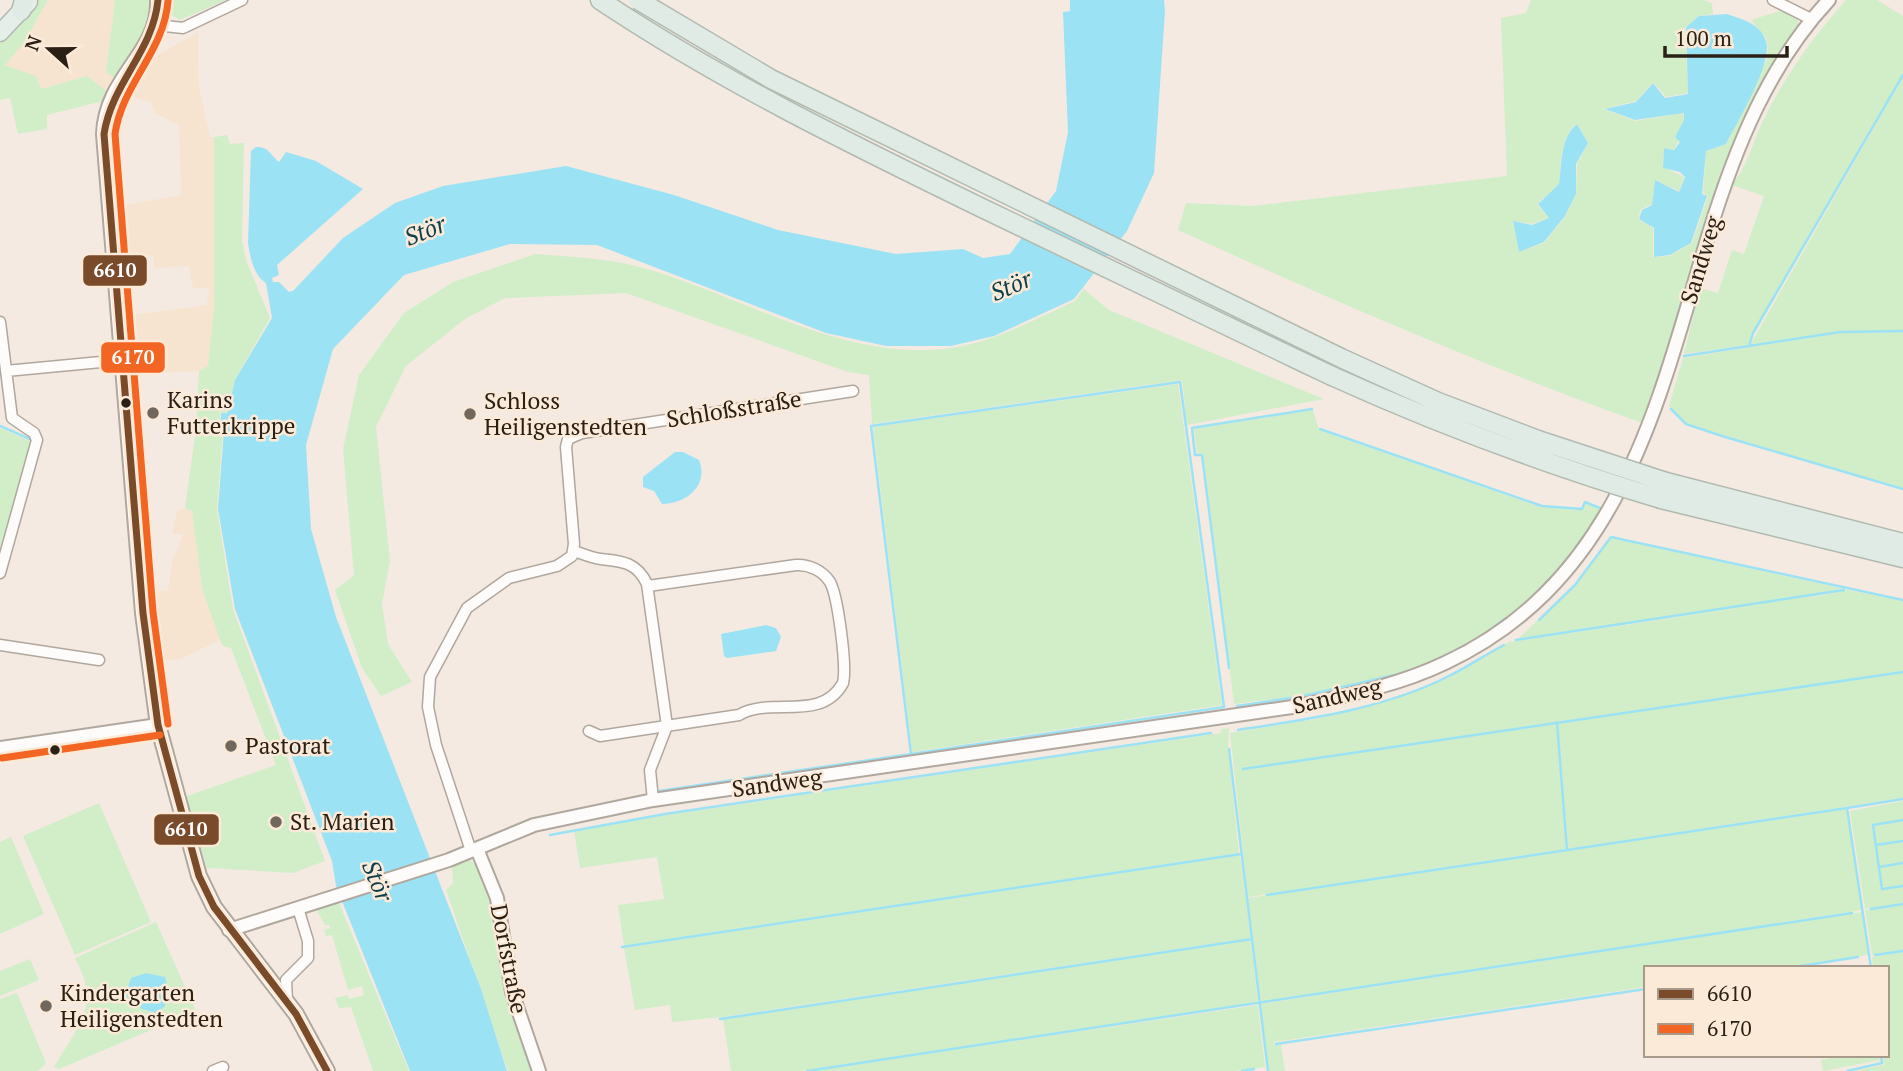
<svg xmlns="http://www.w3.org/2000/svg" width="1903" height="1071" font-family="'PT Serif',serif">
<rect width="100%" height="100%" fill="#f4eae1"/>
<path fill="#f7e4d0" d="M48,0H115L106,72L114,78L107,91L87,76L41,89L5,65L23,44Z
M198,32L199,87L210,137H214V310L208,367L199,371L129,374L124,316L207,305L209,288H193L189,266L155,268L153,255L119,257L113,207L181,195L179,125L155,113L151,102L124,95L134,78L158,55Z
M185,508L192,511L202,588L220,640L181,659L153,661L144,594L168,590L172,562L183,534H172L177,511Z"/>
<path fill="#d1eec9" fill-rule="evenodd" d="M38,0H48L23,44L5,65L36,76L41,89L87,76L107,91L103,101L47,115V129L18,134L10,98L0,100V43Z
M115,0H151C151,32 132,53 114,78L106,72Z
M170,0H226L180,20L171,15Z
M1531,0H1703L1712,3L1713,14L1699,16L1685,27L1688,93L1666,97L1653,82L1636,101L1604,109L1635,121L1683,113L1684,120L1675,137L1679,141L1673,150L1664,148L1663,167L1684,177L1679,191L1655,180L1652,204L1641,209L1638,219L1653,228V257L1670,256L1692,243L1708,196L1703,193L1706,151L1726,144L1768,57L1767,39L1751,20L1782,10L1797,16L1799,27L1769,71L1739,131L1715,194L1645,424C1486,367 1332,300 1178,230L1186,203L1253,206L1507,176L1501,18L1526,13ZM1577,123L1588,143L1577,164L1576,194L1565,217L1544,243L1519,252L1513,221L1531,224L1549,218L1537,204L1559,184C1561,162 1560,138 1577,123Z
M1846,0H1877L1903,16V73L1748,345L1684,354L1700,288L1718,293L1732,250L1744,254L1764,196L1732,185C1750,162 1751,145 1763,121C1785,76 1812,38 1846,0Z
M1903,77V331H1840L1750,345Z
M227,135L230,144L244,143L242,241L246,260L270,318L235,380L226,413L220,412L219,429L223,430L217,509L233,609L325,861L293,873L207,868L184,797L276,765L231,648L223,646L220,640L202,588L192,511L185,508L196,429L199,371L208,366L214,310V137Z
M535,254C570,257 607,258 640,267C740,294 843,363 951,348C995,342 1035,319 1075,301L1084,289L1109,310L1324,399L1187,425L1182,380L872,424L869,375L848,372L626,293L505,298L465,319L406,366L376,427L390,561L382,604L388,644L412,682L381,696L362,668L335,590L354,575L343,449L359,375L404,313L453,282Z
M1903,332V488L1722,435L1687,423L1669,406L1683,358L1839,333Z
M1178,384L1222,705L912,752L873,427Z
M1313,410L1319,430L1541,507L1582,510L1586,504L1600,508C1566,581 1492,638 1418,667C1361,690 1294,696 1234,704L1203,454L1197,453L1194,429Z
M0,428L32,442L0,555Z
M1611,538L1845,589L1805,599L1848,590L1903,600V671L1281,763L1557,723L1566,849L1248,897L1230,733L1321,718L1392,700L1447,678L1509,642L1802,599L1517,640L1575,585Z
M1903,673V798L1568,849L1558,723Z
M1229,728L1228,748L1239,853L624,946L618,905L664,899L657,857L580,868L574,831L593,826L1221,733V729Z
M1903,801V903L1865,909L1850,811Z
M99,803L151,922L75,955L23,836Z
M1846,809L1862,910L1261,1003L1248,898Z
M11,837L44,914L0,934V842Z
M1240,855L1251,938L722,1017L672,1022L670,1005L635,1010L624,948Z
M466,859C483,864 486,879 492,894L534,1071H508L446,890L453,883L452,866Z
M339,903L409,1071H373L351,1007L339,1008L335,998L348,995L349,999L364,995L362,986L348,990L332,935L326,936L324,930L330,928L329,925H325L316,909Z
M1903,905V950L1872,955L1865,910Z
M1862,912L1868,955L1780,968H1646V987L1274,1042V1045L1281,1044L1285,1071H1269L1261,1004Z
M156,922L196,1011L59,1069L54,1067C78,1025 102,1007 75,958Z
M1251,939L1258,1003L800,1071H731L723,1019Z
M1903,952V1071H1854L1884,1065L1883,1055H1887V968H1873L1872,957Z
M30,959L39,980L0,996V971Z
M17,993L46,1063L38,1071H0V999Z
M1258,1005L1265,1067L1236,1071H810Z
M1846,1055H1879L1880,1060L1823,1071L1821,1060Z"/>
<path fill="#9ce2f5" d="M1070,0H1164L1165,11L1154,173L1127,231L1074,299L994,336L951,346H886L826,333L597,245L510,244L404,275L333,349L306,445L311,529L336,617L481,989L507,1071H410L336,886L332,861L235,609L218,509L224,430L220,428L221,413H227L235,380L272,318L266,283C254,276 250,257 248,243L251,151L256,147C270,147 270,155 279,162L286,152L316,161L363,189L277,265L279,275L272,278L273,282H279L289,292L293,291L343,238L395,203L443,186L566,166L674,195L778,230L896,254L963,249L983,258L1010,254L1056,191L1068,132L1063,12L1070,11Z
M1727,14C1742,19 1761,24 1766,41C1773,64 1737,122 1726,144L1706,151L1702,194L1707,196L1691,243L1670,255L1654,257V228L1639,219L1642,210L1652,205L1655,180L1679,192L1685,177L1680,172L1663,168L1664,148L1674,150L1680,142L1675,137L1684,120V113L1635,120L1605,109L1636,102L1653,83L1665,98L1688,94L1686,27L1699,16Z
M1577,124L1588,143L1576,164V194L1565,216L1544,242L1519,252L1513,221L1532,225L1549,218L1538,204L1559,184C1562,163 1560,138 1577,124Z
M675,452H683L699,460C709,485 687,504 662,504L654,491L643,487V477Z
M766,625L776,628L781,637L776,651L727,658L724,656L721,634Z
M146,973L165,977L168,989L165,1006L157,1013L142,1009L125,996L131,978Z"/>
<g fill="none" stroke-linecap="round" stroke-linejoin="round">
<path stroke="#9ce2f5" stroke-width="2.5" d="M1749,346L1753,333L1903,75
M1684,356L1840,332L1903,331
M1180,382L1224,707L911,754L871,426Z
M1671,409L1686,424L1722,436L1903,489
M0,426L32,440
M1320,429L1542,506L1582,509L1585,502L1602,509
M1539,620L1575,585L1611,537L1903,600
M1494,627L1506,618
M1516,640L1844,590
M1431,663L1450,653
M1229,668L1202,455H1195L1192,428L1312,409
M1237,706L1303,696L1408,672
M1557,722L1567,850
M1238,730C1309,719 1383,709 1447,677C1467,667 1485,655 1504,645
M1229,749L1268,1071
M1243,769L1903,672
M659,791L911,754
M1903,820L1873,825L1882,889L1903,886
M550,835L665,814L1211,733
M1876,845L1903,841
M1879,867L1903,863
M1267,895L1847,808
M1871,909L1903,904
M622,947L1241,854
M1875,955L1903,951
M1788,968L1858,957
M1871,968L1847,808L1903,799
M720,1019L1252,939
M1276,1044L1646,989
M807,1071L1852,913
M1242,1071L1254,1069
M1847,1071L1882,1063L1881,1055"/>
<defs>
<path id="minor" d="M1773,0L1811,19
M156,25L183,28L242,0
M0,322L12,418L34,433L37,440L0,573
M6,371L122,360
M574,551C583,554 592,558 601,559C621,561 637,562 647,584L667,726L650,770L653,800
M0,645L99,660
M589,731L600,736L739,715C771,696 821,723 843,683C847,666 838,597 830,582C823,571 809,564 796,565L648,586
M471,851L436,745L428,707L430,677L467,608L509,578L557,566L572,556L574,544L566,447L568,439L582,433L853,391
M287,1001L286,980L308,958V941L298,908
M213,1071L223,1067"/>
<path id="tertiary" d="M0,748L158,725
M477,849L497,898L512,992L539,1071
M229,930L449,860L534,825L653,800L1299,706C1349,695 1399,685 1445,663C1622,580 1658,402 1709,233C1735,149 1768,65 1829,0"/>
<path id="secondary" d="M158,0C160,53 106,76 104,134L143,613L158,725L199,876L214,907L296,1014L327,1071"/>
<path id="trunk" d="M0,33L29,2"/>
<path id="motorway" d="M600,0C721,81 851,144 982,208C1099,264 1215,321 1332,376
M21,11L24,0
M1666,482L1903,543
M1661,499L1903,558"/>
</defs>
<use href="#minor" stroke="#b0a79e" stroke-width="13"/>
<use href="#tertiary" stroke="#b0a79e" stroke-width="16"/>
<use href="#secondary" stroke="#b0a79e" stroke-width="18"/>
<use href="#trunk" stroke="#b1bab0" stroke-width="19"/>
<use href="#motorway" stroke="#b1bab0" stroke-width="21"/>
<use href="#minor" stroke="#fdfcfa" stroke-width="10"/>
<use href="#tertiary" stroke="#fdfcfa" stroke-width="12"/>
<use href="#secondary" stroke="#fdfcfa" stroke-width="14"/>
<use href="#trunk" stroke="#e6eeea" stroke-width="16"/>
<use href="#motorway" stroke="#e0ebe5" stroke-width="18"/>
<defs>
<path id="motorway-bridge" d="M638,0L771,79L1341,358L1438,402L1538,440L1666,482
M1332,376C1440,425 1548,465 1661,499"/>
</defs>
<use href="#motorway-bridge" stroke="#b1bab0" stroke-width="21" stroke-linecap="butt"/>
<use href="#motorway-bridge" stroke="#e0ebe5" stroke-width="18"/>
<defs>
<path id="bus-1" d="M158,0C153,52 112,82 104,134L143,613L158,725L199,876L214,907L296,1014L327,1071"/>
<path id="bus-2" d="M168,724L153,612L115,134C122,84 164,52 168,1
M2,758L160,735"/>
</defs>
<use href="#bus-1" stroke="#fcead9" stroke-width="12"/>
<use href="#bus-2" stroke="#fcead9" stroke-width="12"/>
<use href="#bus-1" stroke="#7a4b2a" stroke-width="7"/>
<use href="#bus-2" stroke="#f26522" stroke-width="7"/>
</g>
<g fill="#2a2015" stroke="#fcead9" stroke-width="2.5">
<circle cx="126" cy="403" r="6"/>
<circle cx="55" cy="750" r="6"/>
</g>
<g fill="#71675c" stroke="#fcead9" stroke-width="2.5">
<circle cx="153" cy="413" r="7"/>
<circle cx="470" cy="414" r="7"/>
<circle cx="231" cy="746" r="7"/>
<circle cx="276" cy="822" r="7"/>
<circle cx="46" cy="1006" r="7"/>
</g>
<g text-anchor="middle" stroke-width="5" stroke-linejoin="round" paint-order="stroke">
<g font-size="23" fill="#2a2015" stroke="#fcead9">
<text transform="translate(1701 260) rotate(-73)" y="8">Sandweg</text>
<text transform="translate(734 409) rotate(-9)" y="8">Schloßstraße</text>
<text transform="translate(1337 696) rotate(-13)" y="8">Sandweg</text>
<text transform="translate(777 783) rotate(-8)" y="8">Sandweg</text>
<text transform="translate(509 959) rotate(79)" y="8">Dorfstraße</text>
</g>
<g font-size="23" fill="#2a2015" stroke="#fcead9" text-anchor="start">
<text x="167" y="408">Karins<tspan x="167" dy="26">Futterkrippe</tspan></text>
<text x="484" y="409">Schloss<tspan x="484" dy="26">Heiligenstedten</tspan></text>
<text x="245" y="754">Pastorat</text>
<text x="290" y="830">St. Marien</text>
<text x="60" y="1001">Kindergarten<tspan x="60" dy="26">Heiligenstedten</tspan></text>
</g>
<g font-size="24" font-style="italic" fill="#103f4c" stroke="#fcead9">
<text transform="translate(425 231) rotate(-22)" y="8">Stör</text>
<text transform="translate(1011 286) rotate(-23)" y="8">Stör</text>
<text transform="translate(377 881) rotate(67)" y="8">Stör</text>
</g>
</g>
<g stroke="#fcead9" stroke-width="2.5">
<rect x="82" y="254" width="66" height="33" rx="7" fill="#7a4b2a"/>
<rect x="100" y="341" width="66" height="33" rx="7" fill="#f26522"/>
<rect x="153" y="813" width="67" height="33" rx="7" fill="#7a4b2a"/>
</g>
<g font-size="19" text-anchor="middle" font-weight="bold" fill="#fff">
<text x="115" y="277">6610</text>
<text x="133" y="364">6170</text>
<text x="186" y="836">6610</text>
</g>
<rect x="1644" y="966" width="245" height="91" fill="#fcead9" stroke="#a8998b" stroke-width="2"/>
<rect x="1658" y="989" width="35" height="10" fill="#7a4b2a" stroke="#a8998b" stroke-width="2"/>
<text x="1707" y="1001" font-size="21" fill="#2a2015">6610</text>
<rect x="1658" y="1024" width="35" height="10" fill="#f26522" stroke="#a8998b" stroke-width="2"/>
<text x="1707" y="1036" font-size="21" fill="#2a2015">6170</text>
<g transform="translate(49 49) rotate(291)" stroke="#fcead9" stroke-width="5" paint-order="stroke">
<path d="M0-5L12 26L0 18L-12 26Z" fill="#2a2015"/>
<text y="-10" font-size="19" font-weight="bold" text-anchor="middle" fill="#2a2015">N</text>
</g>
<path d="M1665 46v10h122v-10" fill="none" stroke="#2a2015" stroke-width="3.5"/>
<text x="1675" y="46" font-size="21" fill="#2a2015" stroke="#fcead9" stroke-width="5" paint-order="stroke">100 m</text>
</svg>
